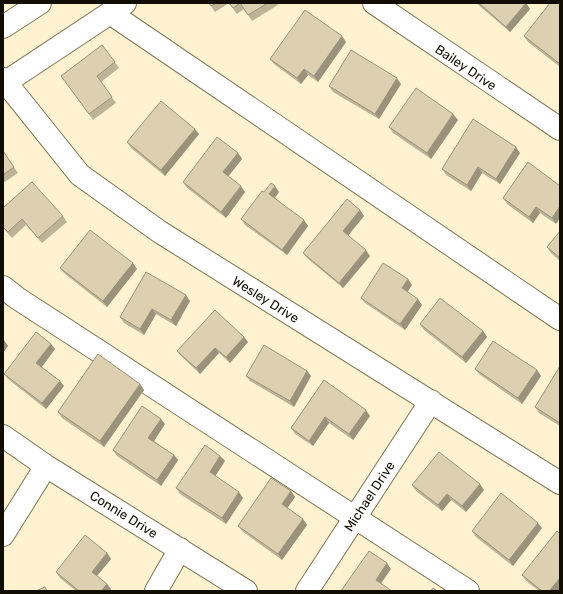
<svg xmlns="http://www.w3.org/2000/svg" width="563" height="594" font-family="Rubik,sans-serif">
<rect width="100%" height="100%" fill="#fef2d1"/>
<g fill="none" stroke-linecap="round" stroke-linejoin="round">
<defs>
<path id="minor" d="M374,3L560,129
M110,13L560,319
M3,79L80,175L160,232L560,483
M3,287L17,298L468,591
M3,436L46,466L246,591
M3,535L46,466
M156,591L180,549
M307,591L431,401"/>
<path id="major" d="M3,27L40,3
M3,84L125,3"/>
</defs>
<use href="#minor" stroke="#7f7557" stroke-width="24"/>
<use href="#major" stroke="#7f7557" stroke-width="24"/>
<use href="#minor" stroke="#fff" stroke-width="22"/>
<use href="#major" stroke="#fff" stroke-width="22"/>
</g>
<path fill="#bdb397" d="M209,3H229L215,12Z
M229,3H277L278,5L252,21L244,9L237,14Z
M476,3H526L530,9L510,32Z
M560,3V67L528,42L524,36Z
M346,42L318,82L308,75L301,84L274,64L270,59Z
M102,45L119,68L101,82L116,103L93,120L61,76Z
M401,84L379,119L333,92L329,86Z
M458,120L431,159L393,133L389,127Z
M199,134L165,176L131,148L127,142Z
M3,151L18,173L3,183Z
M238,153L242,159L228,176L245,192L226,218L187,188L183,182Z
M520,153L500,184L482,173L471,191L446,175L442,169Z
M528,162L556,224L540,213L533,223L507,204L503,198Z
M264,192H279L275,198L308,226L287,255L245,225L241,219Z
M3,208L63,216L67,222L42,243L26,225L12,238L3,228Z
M360,210L364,216L348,235L370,256L343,288L307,258L303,253Z
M560,231V261L551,253L547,247Z
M60,268L137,269L107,307L65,274Z
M146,272L190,301L176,326L156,314L144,335L124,323L120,317Z
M412,285L407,292L422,305L405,330L365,303L361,298Z
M420,324L483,331L487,337L466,363L424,330Z
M248,342L230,363L219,353L200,374L182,357L177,351Z
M51,344L55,349L42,367L64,386L46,409L8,379L4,374Z
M560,366V426L539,413L535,407Z
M475,369L537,370L541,376L522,404L479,374Z
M307,371L311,376L294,407L250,381L246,376Z
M324,380L370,416L353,440L329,423L313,446L295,434L291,428Z
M140,384L144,390L104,447L62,418L58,412Z
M165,424L154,441L174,455L178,460L161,486L117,456L113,450Z
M220,456L225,461L215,476L243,498L226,524L180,494L176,488Z
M412,485L484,490L466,512L451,500L442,511L416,491Z
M291,491L295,497L287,508L303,519L307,525L282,560L242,531L238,526Z
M542,528L513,566L476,537L472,531Z
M107,553L111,559L97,576L107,584L111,589L109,591H76L60,578L56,572Z
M522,575L558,591H539L526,581Z"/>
<path fill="#9a927b" d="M526,3L530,9L510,32L506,27Z
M342,36L346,42L318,82L314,76Z
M304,69L308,75L301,84L297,78Z
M397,78L401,84L379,119L375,114Z
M453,114L458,120L431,159L427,153Z
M195,129L199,134L165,176L161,170Z
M516,147L520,153L500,184L496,179Z
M238,153L242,159L227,178L223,172Z
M478,167L482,173L471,191L467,185Z
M241,186L245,192L226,218L221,212Z
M275,186L279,192L273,200L269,194Z
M560,206V218L556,224L552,218Z
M536,207L540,213L533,223L529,217Z
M360,210L364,216L347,237L343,231Z
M304,220L308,226L287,255L282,250Z
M366,250L370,256L343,288L339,283Z
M133,263L137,269L107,307L103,301Z
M408,279L412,285L406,294L402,288Z
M186,295L190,301L176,326L171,320Z
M418,299L422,305L405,330L400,324Z
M152,309L156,314L144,335L140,329Z
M483,331L487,337L466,363L462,357Z
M244,337L248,342L230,363L226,357Z
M4,340L8,346L3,353V342Z
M51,344L55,349L40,369L36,363Z
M215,348L219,353L200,374L196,368Z
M537,370L541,376L522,404L518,398Z
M307,371L311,376L294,407L290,401Z
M60,381L64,386L46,409L42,403Z
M140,384L144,390L104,447L100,441Z
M366,410L370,416L353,440L349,434Z
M325,417L329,423L313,446L309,441Z
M161,419L165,424L152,444L148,438Z
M174,455L178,460L161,486L157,480Z
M220,456L225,461L214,478L210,472Z
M480,484L484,490L466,512L462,506Z
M291,491L295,497L286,510L282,504Z
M239,492L243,498L226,524L222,518Z
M447,494L451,500L442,511L438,505Z
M303,519L307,525L282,560L278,554Z
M538,523L542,528L513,566L509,560Z
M107,553L111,559L96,577L92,572Z
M387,563L391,569L380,585L376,580Z
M560,578V588L558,591H549Z
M107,584L111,589L109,591H101Z"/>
<path fill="#dcd0b0" stroke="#9a927b" d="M209,3H216L211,6Z
M229,3H268L248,15L240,3L233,8Z
M479,3H526L506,27Z
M550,3H560V64L524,36Z
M305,10L342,36L314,76L304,69L297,78L270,59Z
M102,45L115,62L97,76L112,97L89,114L61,76Z
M351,50L397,78L375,114L329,86Z
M416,88L453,114L427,153L389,127Z
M161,101L195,129L161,170L127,142Z
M473,119L516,147L496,179L478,167L467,185L442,169Z
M217,137L238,153L223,172L241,186L221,212L183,182Z
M3,151L14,167L3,175Z
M528,162L560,186V206L552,218L536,207L529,217L503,198Z
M32,182L63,216L38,238L22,219L8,232L3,227V208Z
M271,183L275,186L269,194L304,220L282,250L241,219L262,191L264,192Z
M347,199L360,210L343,231L366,250L339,283L303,253Z
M90,230L133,263L103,301L60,268Z
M560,231V258L547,247Z
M383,263L408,279L402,288L418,299L400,324L361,298Z
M146,272L186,295L171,320L152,309L140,329L120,317Z
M440,298L483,331L462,357L420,324Z
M215,310L244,337L226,357L215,348L196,368L177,351Z
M36,332L51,344L36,363L60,381L42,403L4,374Z
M493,341L537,370L518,398L475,369Z
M264,345L307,371L290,401L246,376Z
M98,354L140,384L100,441L58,412Z
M560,366V423L535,407Z
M324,380L366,410L349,434L325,417L309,441L291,428Z
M142,406L161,419L148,438L174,455L157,480L113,450Z
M205,445L220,456L210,472L239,492L222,518L176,488Z
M439,452L480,484L462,506L447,494L438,505L412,485Z
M271,478L291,491L282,504L303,519L278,554L238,526Z
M501,493L538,523L509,560L472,531Z
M557,531L560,534V578L549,591H542L522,575Z
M85,535L107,553L92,572L107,584L101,591H79L56,572Z
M369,551L387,563L376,580L392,591H341Z
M45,587L47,591H36Z
M433,588L437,591H431Z"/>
<g text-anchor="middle" stroke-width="3.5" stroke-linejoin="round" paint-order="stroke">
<g font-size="13" fill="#110d03" stroke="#fff">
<text transform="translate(466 67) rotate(34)" y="5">Bailey Drive</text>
<text transform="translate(266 299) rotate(32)" y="5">Wesley Drive</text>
<text transform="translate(369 496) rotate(-57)" y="5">Michael Drive</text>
<text transform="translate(124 514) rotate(32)" y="5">Connie Drive</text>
</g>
</g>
<rect width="563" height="594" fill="none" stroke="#110d03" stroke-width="8"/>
</svg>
